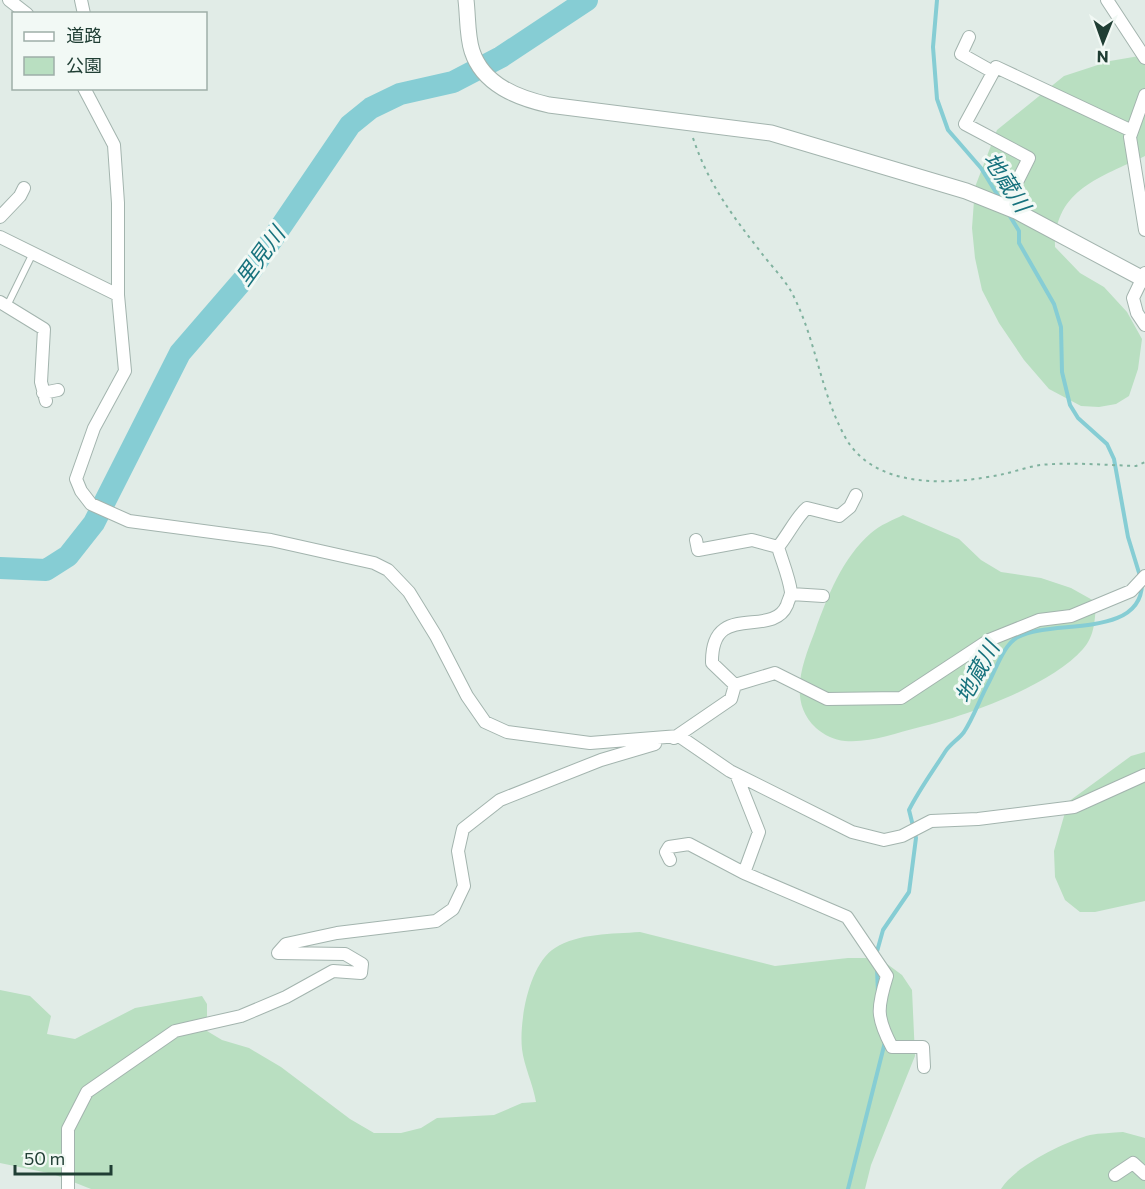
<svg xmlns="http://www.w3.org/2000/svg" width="1145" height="1189" font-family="Commissioner,'Noto Sans JP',sans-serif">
<rect width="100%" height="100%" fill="#e1ece7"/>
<path fill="#b9dfc1" d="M1145,55V156C1101,177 1054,190 1055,247L1080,273L1104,287L1127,312L1142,339L1138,369L1129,396L1116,404L1099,407L1081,406L1049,389L1024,360L999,323L982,290L975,258L972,228L975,187L997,130L1064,76L1110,61Z
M903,515L959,539L981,560L1001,572L1041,578L1071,588L1096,602C1095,619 1095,636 1083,649C1052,685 966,716 920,727C895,733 871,743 845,741C834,740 824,735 816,728C787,701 803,662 815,631C827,597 843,557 871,533C880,525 893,520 903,515Z
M1145,752V901L1095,912H1080L1065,900L1055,877L1054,851L1068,802L1131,756Z
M640,932L775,966L848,958H879L902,975L912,990L915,1056L871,1165L865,1189H91L53,1174L0,1163V990L30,996L51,1016L47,1034L75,1039L135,1008L202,996L207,1004V1031L222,1040L249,1048L281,1067L350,1119L374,1133H401L421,1128L437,1118L494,1115L522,1103L536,1102C533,1084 524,1066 522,1049C519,1021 529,964 555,948C579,933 612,934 640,932Z
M1123,1132L1145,1138V1189H1001C1015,1166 1064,1142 1090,1135C1100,1133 1112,1133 1123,1132Z"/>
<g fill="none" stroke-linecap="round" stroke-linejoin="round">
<path stroke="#86cdd4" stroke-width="4" d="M937,0L933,47L937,99L948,130L981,168L1000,199
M1008,213L1019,231V243L1054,304L1061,327L1062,372L1070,405L1078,418L1107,444L1114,459L1128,537L1140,576
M876,955L883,930L909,892L916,838L909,810C919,790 933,771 945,752C950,744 959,739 964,732C974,717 980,698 989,682C996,669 1004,644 1018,637C1051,619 1141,639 1142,584
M877,968L878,994
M848,1189L885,1042"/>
<path stroke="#86cdd4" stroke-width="22" d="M0,568L46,570L68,556L94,523L180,353L250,272L350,125L371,108L400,94L453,82L501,57L587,0"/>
<defs>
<path id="service" d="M7,306L33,253"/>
<path id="minor" d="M9,0L27,14
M81,0L84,14
M1107,0L1145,58
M969,37L961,54L993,72
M84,88L114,145L118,203V295L125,371L94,428L76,479L81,491L91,504L129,521L271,540L374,563L388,570L409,592L436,636L467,696L485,722L507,732L590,743L679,736L730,771L852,832L884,840L902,836L931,821L978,819L1074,807L1145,775
M1145,95L1130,137L1145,230
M1005,206L1029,158L965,124L996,67L1132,131
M0,217L20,196L24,188
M0,237L118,295
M1145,273L1133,298L1137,313L1145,325
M0,302L44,329L41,382L46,401
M43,393L58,390
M696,540L698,550L752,540L778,547
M791,594L823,596
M735,685L775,673L827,699L901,698L989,640L1039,620L1071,616L1131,591L1145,576
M674,738L731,699L735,685L712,663C711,599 772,640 787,605C788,601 791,596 791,592C789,577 782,561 778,547C788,535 797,516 807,508L839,516L850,507L856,495
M670,860L666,852L669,847L689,844L744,873L759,832L736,774
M744,873L847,917L887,976C877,1008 876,1017 892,1047H923L924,1067
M1115,1175L1133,1163L1145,1174
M68,1189V1129L87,1092L175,1031L241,1016L286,997L333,971L361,973L362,964L345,954L278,953L286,944L337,933L436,921L453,909L464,886L458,851L463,829L500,800L601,760L655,744"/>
<path id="tertiary" d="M466,0C468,16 467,36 472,51C483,85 518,98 549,105L771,133L966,191L1016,211L1145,280"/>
</defs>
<use href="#service" stroke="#a3b4ae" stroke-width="8"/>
<use href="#minor" stroke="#a3b4ae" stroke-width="14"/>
<use href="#tertiary" stroke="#a3b4ae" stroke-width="17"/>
<path stroke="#80b29f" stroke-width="2" stroke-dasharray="3 4.5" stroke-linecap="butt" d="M693,138C708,183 731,214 760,251C770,265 785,279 793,295C816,340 820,390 844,435C873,491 952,485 1004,474C1016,471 1028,467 1040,465C1071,462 1104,465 1136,466L1145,462"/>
<use href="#service" stroke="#fff" stroke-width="6"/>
<use href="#minor" stroke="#fff" stroke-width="12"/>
<use href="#tertiary" stroke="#fff" stroke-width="15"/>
</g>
<g text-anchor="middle" stroke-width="6" stroke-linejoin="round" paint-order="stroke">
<g font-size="22" font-style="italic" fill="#17727d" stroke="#f2f9f5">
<text transform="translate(1007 182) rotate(57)" y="8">地蔵川</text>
<text transform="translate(260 256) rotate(-54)" y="8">里見川</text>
<text transform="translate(977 672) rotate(-61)" y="8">地蔵川</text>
</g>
</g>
<rect x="12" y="12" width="195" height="78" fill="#f2f9f5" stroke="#9eaea8" stroke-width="1.5"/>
<rect x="24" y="32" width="30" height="9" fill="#ffffff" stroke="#9eaea8" stroke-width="1.5"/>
<text x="66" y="42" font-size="18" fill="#203e34">道路</text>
<rect x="24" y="57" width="30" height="18" fill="#b9dfc1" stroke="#9eaea8" stroke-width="1.5"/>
<text x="66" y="72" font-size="18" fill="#203e34">公園</text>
<g transform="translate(1103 42) rotate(181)" stroke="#f2f9f5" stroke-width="4.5" paint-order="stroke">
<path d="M0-4.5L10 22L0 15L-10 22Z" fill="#203e34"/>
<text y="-9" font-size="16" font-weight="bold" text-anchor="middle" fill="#203e34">N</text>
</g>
<path d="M15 1165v9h96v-9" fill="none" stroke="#203e34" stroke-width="3"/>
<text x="24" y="1165" font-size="18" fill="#203e34" stroke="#f2f9f5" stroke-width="4.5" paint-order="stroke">50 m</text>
</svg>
